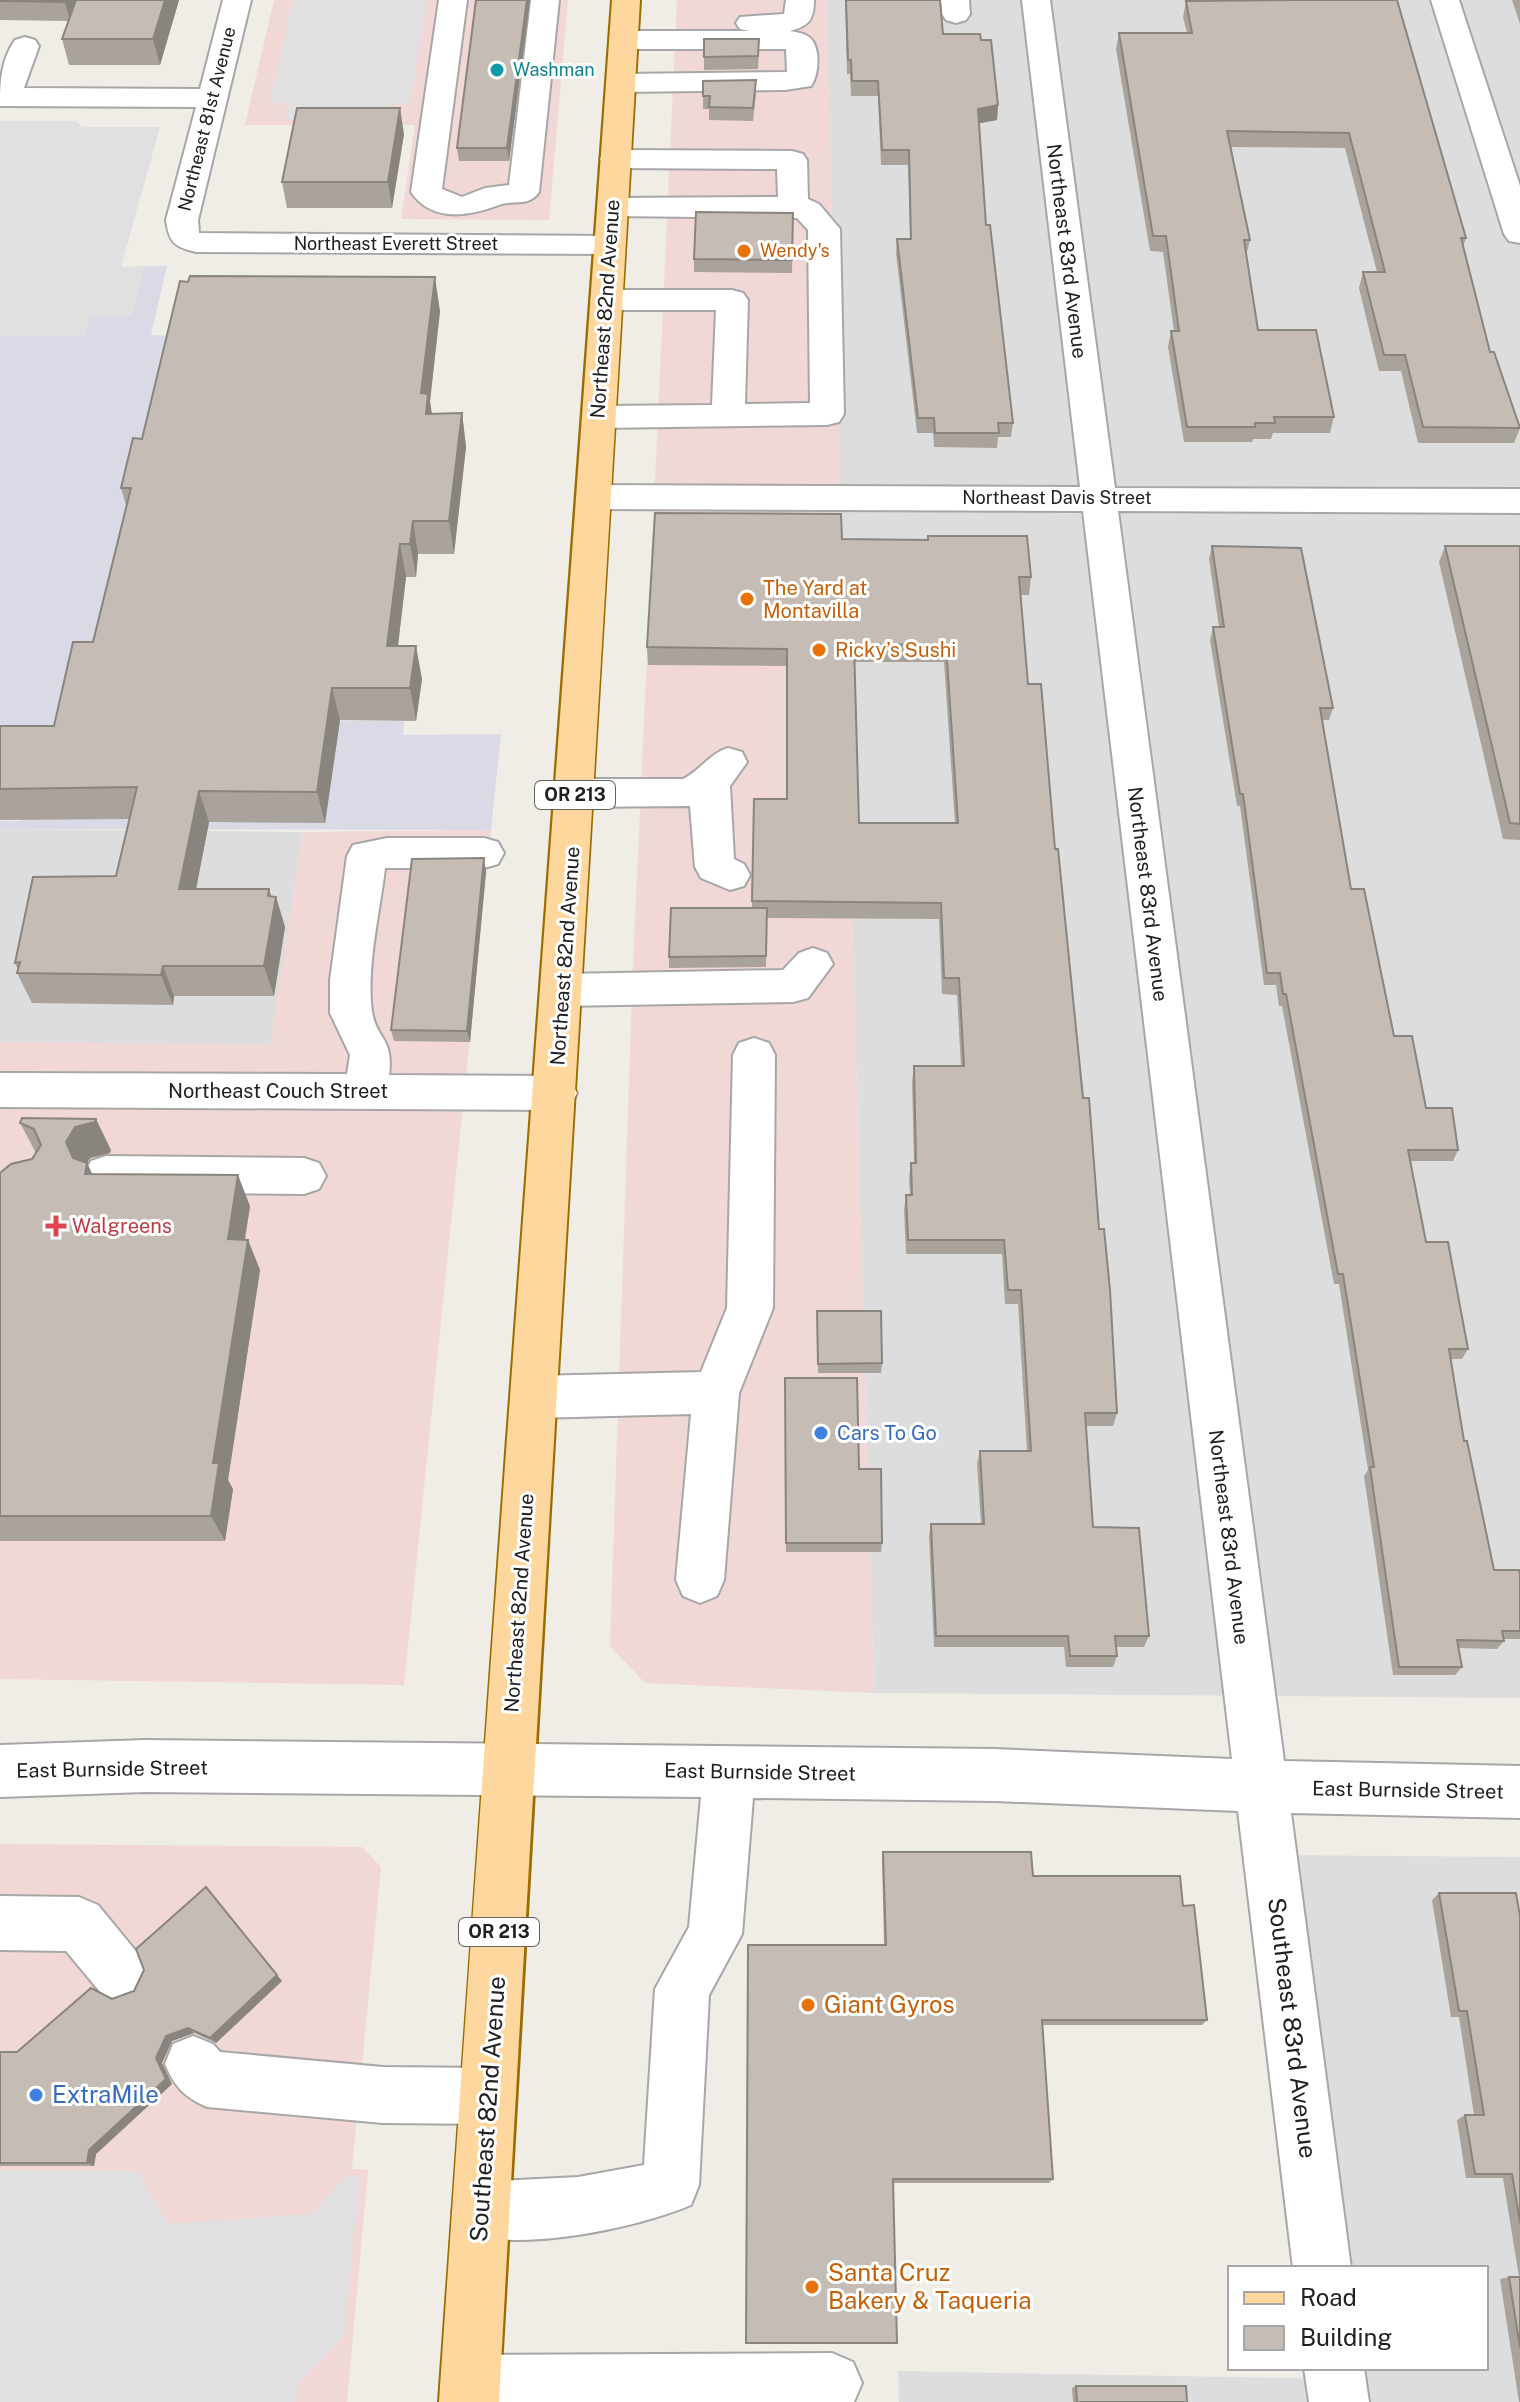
<svg xmlns="http://www.w3.org/2000/svg" width="1520" height="2402" font-family="'Public Sans',sans-serif">
<rect width="100%" height="100%" fill="#f0ede6"/>
<path fill="#dedddd" d="M826,0H1520V1698L874,1693Z
M0,829L303,832L271,1045L0,1042Z
M1277,1855L1520,1857V2402H899L898,2371L1341,2379V2368H1486V2268H1328Z"/>
<path fill="#f1d7d5" d="M274,0H568L549,220L401,219L415,125H245Z
M677,0H826L874,1693L645,1683L610,1646L633,963Z
M491,830L404,1685L0,1679V1042L270,1045L303,832Z
M0,1844L362,1847L381,1867L352,2169L368,2170L347,2402H0Z"/>
<path fill="#e0e0e0" d="M293,0H427L410,104H392L389,119H286L289,103H270Z
M0,121H76L82,127H160L121,267L145,266L132,316H91L84,336H0Z
M0,2170L137,2171L168,2224L312,2214L343,2178L360,2176L344,2336L298,2383L296,2402H0Z"/>
<path fill="#dadae6" d="M145,266H167L151,335L184,337L169,720L404,721L403,735L501,734L491,830L0,829V821H21L34,771L0,758V336H84L90,316H132Z"/>
<g fill="none" stroke-linecap="round" stroke-linejoin="round">
<defs>
<path id="minor" d="M223,0H251L198,220L199,233L609,236L620,238L625,245L620,252L609,254L196,252C174,247 169,242 166,220L196,107L0,106C0,82 1,60 15,40L25,37L35,40L39,46L24,88L200,89Z
M439,0H467L442,189L462,197L485,188L509,185L531,0H559L539,192C528,208 513,199 499,205C470,216 432,223 411,192Z
M786,0H814C814,20 809,26 790,31C795,32 804,33 809,37C821,46 819,75 811,86L785,90L621,92L611,89L606,83L611,77L621,74L787,72L786,49H623L613,46L609,40L613,34L623,31H749L740,29L736,23L740,17L784,14Z
M941,0H969L970,14L966,20L956,23L946,20L942,14Z
M1022,0H1050L1115,488L1520,489V513L1118,511L1284,1761L1520,1766V1818L1291,1813L1351,2268H1293L1238,1811L995,1801L753,1798L742,1934L709,1995L699,2185L691,2205C637,2228 515,2254 461,2231L452,2211L461,2191L481,2182L578,2177L644,2165L655,1989L689,1927L701,1797L145,1792L0,1797V1745L145,1740L995,1749L1232,1759L1083,511L594,509L582,505L577,497L582,489L594,485L1080,487Z
M1431,0H1459L1520,186V243L1509,241L1504,234Z
M615,150L792,151L803,154L807,160L808,199L819,204L840,229L844,414L839,422L827,425L599,428L587,425L582,417L587,409L599,406L712,405L716,310H606L595,307L590,300L595,293L606,290H732L743,293L748,300L745,404L810,403L808,230L797,218L612,216L601,214L597,207L601,200L612,198L778,197L777,169L615,168L604,165L600,159L604,153Z
M728,748L742,752L747,762L730,786L734,859L744,864L750,875L744,886L730,890L701,878L695,867L690,806L575,807L561,803L556,793L561,783L575,779H683C701,770 709,754 728,748Z
M387,838H484L498,842L504,853L498,864L484,868H385C380,912 366,968 372,1011C376,1040 394,1037 389,1075L556,1076L571,1081L577,1093L571,1105L556,1110L0,1107V1073L347,1074L350,1055L330,1013V980L347,856L353,845Z
M813,948L827,953L833,964L808,998L793,1002L563,1006L548,1002L542,990L548,978L563,974L783,970L799,953Z
M754,1038L769,1043L775,1055L773,1308L739,1393L724,1580L717,1596L700,1603L683,1596L676,1580L691,1414L534,1418L518,1412L511,1397L518,1382L534,1376L701,1372L727,1308L733,1055L739,1043Z
M106,1156L304,1158L319,1163L326,1176L319,1189L304,1194L106,1192L91,1187L84,1174L91,1161Z
M0,1896L79,1897L98,1905L139,1955L147,1974L139,1993L120,2001L101,1993L66,1951L0,1950Z
M193,2036L213,2044L220,2052L383,2067L488,2068L508,2076L516,2096L508,2116L488,2124L383,2123L207,2107C184,2097 175,2087 165,2064L173,2044Z
M832,2353L853,2362L862,2383L854,2402H447L440,2385L449,2364L470,2355Z
M1304,2368H1364L1369,2402H1309Z"/>
<path id="major" d="M612,0H640C594,801 542,1601 499,2402H439C493,1601 555,801 612,0Z"/>
</defs>
<use href="#minor" stroke="#a7a7a7" stroke-width="4"/>
<use href="#major" stroke="#9b6c00" stroke-width="4"/>
<use href="#minor" fill="#fff" fill-rule="evenodd"/>
<use href="#major" fill="#fdd79e" fill-rule="evenodd"/>
</g>
<path fill="#a9a39c" fill-rule="evenodd" d="M0,0H179L160,65H69L62,39L68,21L0,20Z
M476,0H530L509,161H459L457,148Z
M845,0H940L943,34L981,40L998,105L997,120L979,123L986,225L1013,423L1011,437H998L997,448L934,447L933,433H917L896,253L897,239H910L908,165H881L878,96H851L850,74H847Z
M1296,0L1466,238L1463,247L1490,352L1520,428L1514,443H1418L1401,371H1379L1359,288L1363,272H1377L1345,148L1231,147L1250,240L1246,256L1258,330L1334,417L1330,433H1273L1271,439H1253L1252,442H1184L1168,347L1171,331H1174L1163,252L1150,251L1116,49L1119,33H1187L1183,17L1186,1Z
M1512,0H1520V24Z
M704,39L759,52L758,69L704,70Z
M703,81L756,93L753,121L709,120V109H703Z
M404,134L392,208H287L282,182Z
M793,213L792,273L694,272V259Z
M440,311L430,401L431,414L462,413L466,447L454,554H418L416,577H406L398,646L422,679L416,721L340,720L325,823L209,822L196,889H269L271,896L276,897L285,927L274,996H174L173,1005L32,1003L17,973L18,970L15,963L116,876L130,819L0,820V726H54L93,642L126,505L121,488L142,439Z
M842,539L1031,577L1029,595H1021L1028,684L1055,849L1099,1229L1117,1413L1113,1426H1086L1093,1527L1149,1636L1144,1647H1116L1117,1656L1113,1667H1066L1064,1647H934L929,1536L931,1524H981L977,1464L980,1451H1027L1018,1304H1005L1002,1254H906L904,1210L906,1195H910L909,1178L911,1163H914L912,1082L914,1066H961L957,995L942,994L939,919L767,918L766,967L669,968V957L752,908L754,799H787L786,666L648,665L647,647ZM855,662H944L955,823H859Z
M1212,546L1333,708L1329,720H1322L1351,889L1394,1036L1426,1108L1458,1150L1453,1161H1410L1426,1242L1468,1349L1462,1359H1450L1464,1441L1494,1570L1520,1574V1639H1504V1641L1497,1649L1458,1648L1462,1667L1455,1675H1393L1364,1476L1368,1470L1339,1284H1334L1282,1006H1279L1276,985H1264L1240,806H1237L1210,640L1213,627H1219L1209,559Z
M1445,546H1520V840L1503,839L1439,562Z
M486,871L470,1042L394,1041L391,1030Z
M20,1123L111,1150L110,1153L90,1158L87,1163L92,1174L250,1206L245,1240H248L260,1270L228,1480L233,1489L225,1541H0V1173L32,1159L36,1153Z
M817,1311L882,1363L881,1373H818Z
M785,1378L859,1469L882,1543L881,1552H786Z
M883,1852L1033,1876L1183,1906L1207,2020L1202,2025H1043L1053,2179L1049,2183H893L897,2343L895,2344H746L748,1945H884L882,1859Z
M1439,1893L1520,1916V2402H1519L1500,2279L1509,2277H1519L1503,2178H1466L1457,2120L1465,2115H1474L1459,2017H1451L1432,1900Z
M282,1981L216,2043L194,2033L172,2041L162,2063L172,2084L96,2154L94,2166H0V2052H17L112,1999Z
M1076,2386L1187,2402H1073L1072,2388Z"/>
<path fill="#8a847f" d="M65,0H77L70,21L65,2Z
M165,0H179L160,65L153,39Z
M527,0H530L509,161L507,148Z
M998,105L997,120L976,124L978,109Z
M400,108L404,134L392,208L388,182Z
M435,277L440,311L430,401L434,427L431,447L421,393Z
M462,413L466,447L454,554L449,521Z
M413,521L418,554L416,577L410,544Z
M400,544L406,577L394,679L387,646Z
M416,646L422,679L416,721L410,688Z
M332,688L340,720L325,823L317,792Z
M199,791L209,822L190,920L179,889Z
M484,858L486,871L470,1042L467,1031Z
M269,889L274,907L276,897L285,927L274,996L264,966Z
M163,966L174,996L173,1005L161,975Z
M96,1119L111,1150L110,1153L90,1158L87,1163L102,1194L73,1158L66,1142L75,1127Z
M238,1175L250,1206L240,1269L228,1239Z
M248,1240L260,1270L228,1480L233,1489L225,1541L211,1516L213,1463Z
M206,1887L282,1981L216,2043L210,2038Z
M188,2028L194,2033L172,2041L162,2063L172,2084L96,2154L94,2166L87,2163L89,2150L156,2058L166,2036Z"/>
<path fill="#c5bdb5" stroke="#8a847f" stroke-width="2" fill-rule="evenodd" d="M0,0H65V2L0,1Z
M76,0H165L153,39H62Z
M476,0H527L507,148H457Z
M846,0H940L943,34H980L981,40H991L998,105L978,109L986,225H990L1013,423H998L999,433H935L934,418H918L897,239H911L909,150H882L878,81H852L851,60H848Z
M1297,0H1397L1466,238H1461L1490,352H1494L1520,428L1423,427L1405,355H1384L1363,272H1385L1349,133L1227,131L1250,240H1244L1258,330H1316L1334,417H1274L1275,423H1255V427H1187L1171,331H1179L1166,236H1153L1119,33H1192L1186,1Z
M704,39H759L758,56L704,57Z
M756,80L753,108L709,107L710,96H703V81Z
M297,108H400L388,182H282Z
M696,212L793,213L792,260L694,259Z
M190,276L435,277L421,393L428,394L426,414L462,413L449,521H413L410,544H400L387,646H416L410,688H332L317,792L199,791L179,889H269L268,896L276,897L264,966H163L161,975L17,973L20,962L15,963L33,877L116,876L137,787L0,789V726H54L73,642H93L131,488H121L133,438L142,439L180,281L188,282Z
M655,513L841,514L842,539L928,540V536H1027L1031,577H1019L1028,684H1041L1055,849H1058L1083,1098H1089L1099,1229H1104L1110,1290L1117,1413H1085L1093,1527L1139,1528L1149,1636H1115L1117,1656H1070L1068,1636H936L931,1524H984L980,1451H1031L1021,1290H1008L1004,1240H908L906,1195H912L911,1163H916L914,1066H964L959,978H944L941,903L752,901L754,799H787V649L647,647ZM854,644L946,645L958,823H859Z
M1212,546L1301,548L1333,708H1320L1351,889H1364L1394,1036H1412L1426,1108H1452L1458,1150H1408L1426,1242H1448L1468,1349H1449L1464,1441H1467L1494,1570H1519L1520,1574V1631H1502L1504,1641L1457,1640L1462,1667H1399L1370,1467H1374L1343,1274H1338L1286,994H1283L1280,973H1267L1243,794H1240L1213,627H1224Z
M1445,546H1520V824L1510,823Z
M484,858L467,1031L391,1030L412,859Z
M671,908H767L766,956L669,957Z
M22,1118L96,1119L95,1122L75,1127L66,1142L73,1158L87,1163L85,1174L238,1175L228,1239L248,1240L213,1463H219L211,1516H0V1173L11,1164L32,1159L41,1145L34,1129L20,1123Z
M817,1311H881L882,1363L818,1364Z
M785,1378H857L859,1469H881L882,1543H786Z
M883,1852H1031L1033,1876H1180L1183,1906L1194,1905L1207,2020H1042L1053,2179H893L897,2343H746L748,1945H886Z
M206,1887L277,1975L210,2038L188,2028L166,2036L156,2058L166,2079L89,2150L87,2163H0V2052H17L91,1988L112,1999L134,1991L144,1970L136,1949Z
M1439,1893H1516L1520,1916V2223L1512,2174H1475L1465,2115H1484L1467,2011H1459Z
M1509,2277H1520V2348Z
M1076,2386H1186L1187,2402H1077Z"/>
<circle fill="#0f9aa8" stroke="#fff" stroke-width="3" cx="497" cy="70" r="8"/>
<g fill="#e8710a" stroke="#fff" stroke-width="3">
<circle cx="744" cy="251" r="8"/>
<circle cx="747" cy="599" r="8"/>
<circle cx="819" cy="650" r="8"/>
<circle cx="808" cy="2005" r="8"/>
<circle cx="812" cy="2287" r="8"/>
</g>
<path fill="#e0444e" stroke="#fff" stroke-width="3" d="M52 1214h8v8h8v8h-8v8h-8v-8h-8v-8h8z"/>
<g fill="#3f7fe0" stroke="#fff" stroke-width="3">
<circle cx="821" cy="1433" r="8"/>
<circle cx="36" cy="2095" r="8"/>
</g>
<g text-anchor="middle" stroke-width="6" stroke-linejoin="round" paint-order="stroke">
<g font-size="18" fill="#0d838f" stroke="#fff" text-anchor="start">
<text x="513" y="76">Washman</text>
</g>
<g font-size="18" fill="#202020" stroke="#fff">
<text transform="translate(207 119) rotate(-76)" y="6">Northeast 81st Avenue</text>
<text x="396" y="250">Northeast Everett Street</text>
<text x="1057" y="504">Northeast Davis Street</text>
</g>
<g font-size="18" fill="#c56008" stroke="#fff" text-anchor="start">
<text x="760" y="257">Wendy's</text>
</g>
<g fill="#fff" stroke="#636363" stroke-width="2">
<rect x="535" y="781" width="80" height="28" rx="6"/>
<rect x="459" y="1918" width="80" height="28" rx="6"/>
</g>
<g font-size="18" font-weight="bold" fill="#202020">
<text x="575" y="801">OR 213</text>
<text x="499" y="1938">OR 213</text>
</g>
<g font-size="20" fill="#202020" stroke="#fff">
<text transform="translate(1067 251) rotate(83)" y="7">Northeast 83rd Avenue</text>
<text transform="translate(605 309) rotate(-86)" y="7">Northeast 82nd Avenue</text>
<text transform="translate(1148 894) rotate(83)" y="7">Northeast 83rd Avenue</text>
<text transform="translate(565 956) rotate(-86)" y="7">Northeast 82nd Avenue</text>
<text x="278" y="1098">Northeast Couch Street</text>
<text transform="translate(1229 1537) rotate(83)" y="7">Northeast 83rd Avenue</text>
<text transform="translate(519 1603) rotate(-86)" y="7">Northeast 82nd Avenue</text>
<text transform="translate(112 1769) rotate(-1)" y="7">East Burnside Street</text>
<text transform="translate(760 1772) rotate(1)" y="7">East Burnside Street</text>
<text transform="translate(1408 1790) rotate(1)" y="7">East Burnside Street</text>
</g>
<g font-size="20" fill="#c56008" stroke="#fff" text-anchor="start">
<text x="763" y="595">The Yard at<tspan x="763" dy="23">Montavilla</tspan></text>
<text x="835" y="657">Ricky’s Sushi</text>
</g>
<g font-size="20" fill="#be3a42" stroke="#fff" text-anchor="start">
<text x="72" y="1233">Walgreens</text>
</g>
<g font-size="20" fill="#366cbe" stroke="#fff" text-anchor="start">
<text x="837" y="1440">Cars To Go</text>
</g>
<g font-size="24" fill="#c56008" stroke="#fff" text-anchor="start">
<text x="824" y="2013">Giant Gyros</text>
<text x="828" y="2281">Santa Cruz<tspan x="828" dy="28">Bakery &amp; Taqueria</tspan></text>
</g>
<g font-size="24" fill="#202020" stroke="#fff">
<text transform="translate(1292 2028) rotate(83)" y="8">Southeast 83rd Avenue</text>
<text transform="translate(488 2109) rotate(-86)" y="8">Southeast 82nd Avenue</text>
</g>
<g font-size="24" fill="#366cbe" stroke="#fff" text-anchor="start">
<text x="52" y="2103">ExtraMile</text>
</g>
</g>
<rect x="1228" y="2266" width="260" height="104" fill="#ffffff" stroke="#a6a6a6" stroke-width="2"/>
<rect x="1244" y="2292" width="40" height="12" fill="#fdd79e" stroke="#a6a6a6" stroke-width="2"/>
<text x="1300" y="2306" font-size="24" fill="#202020">Road</text>
<rect x="1244" y="2326" width="40" height="24" fill="#c5bdb5" stroke="#a6a6a6" stroke-width="2"/>
<text x="1300" y="2346" font-size="24" fill="#202020">Building</text>
</svg>
